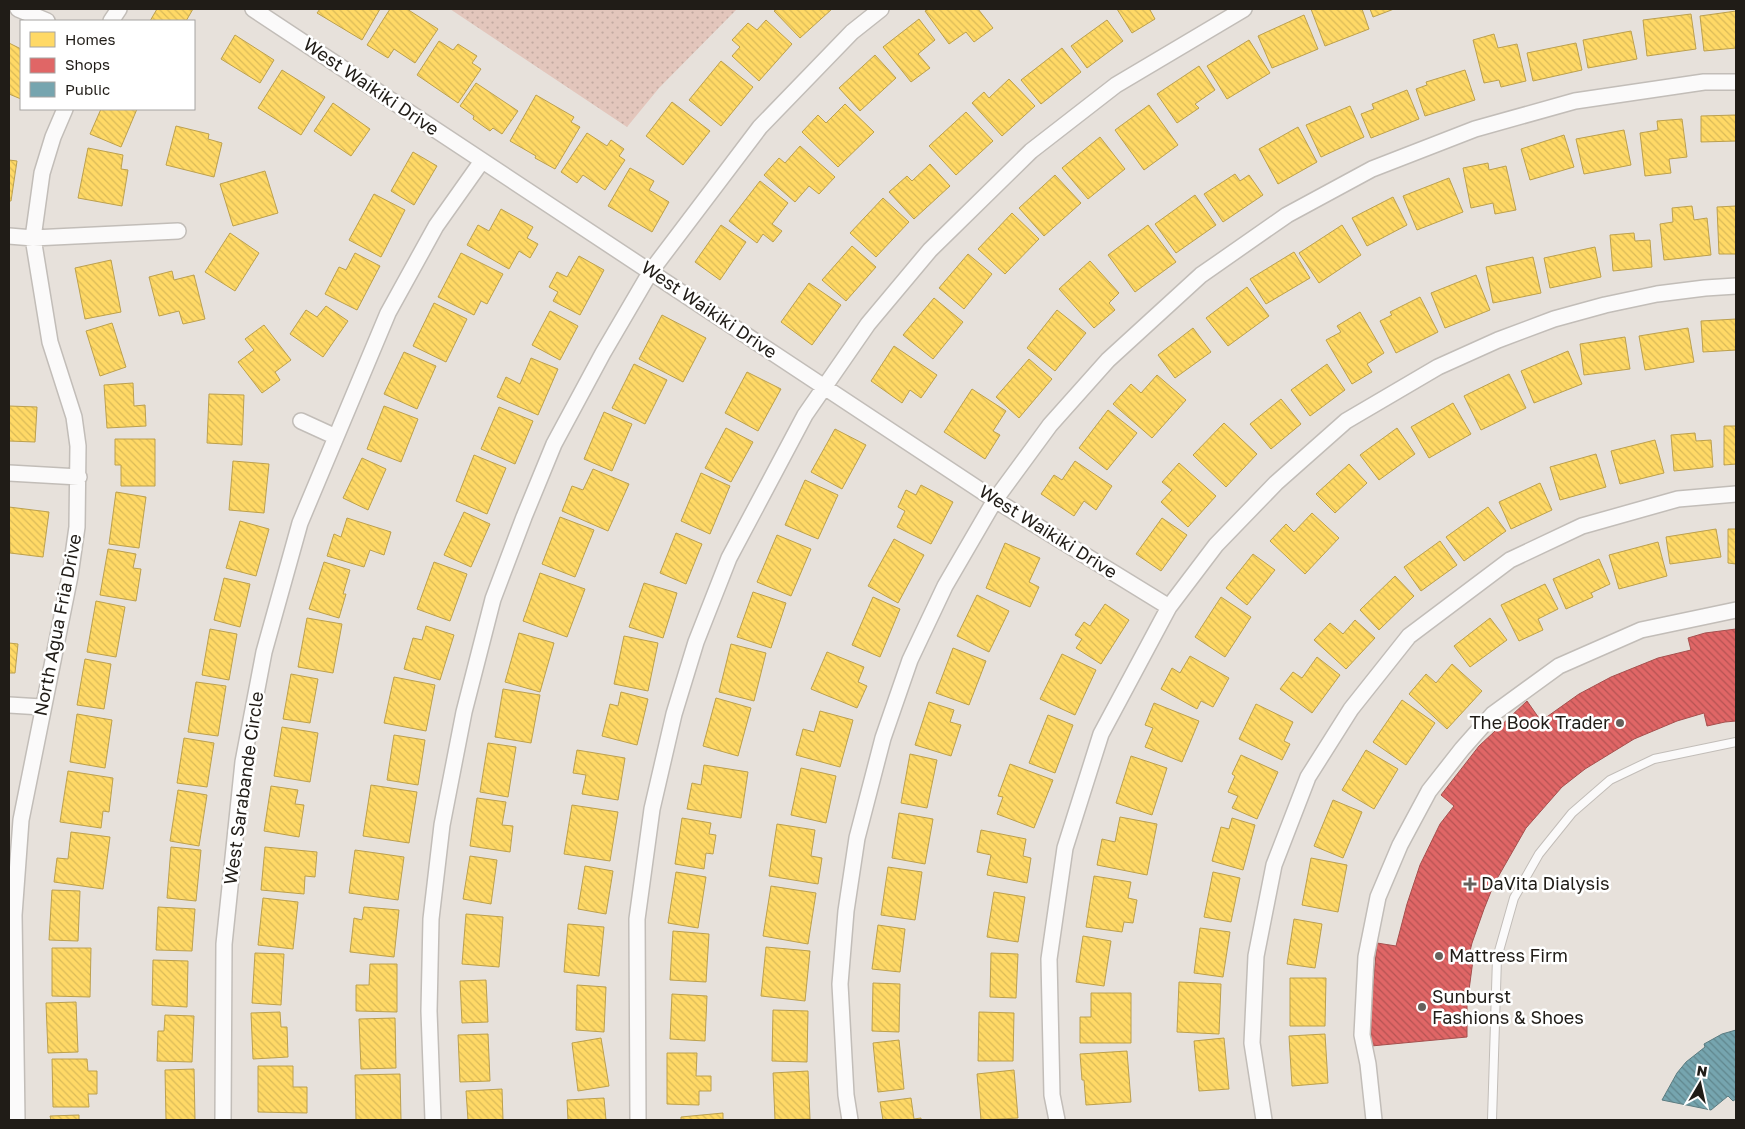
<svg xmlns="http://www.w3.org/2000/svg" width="1745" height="1129" font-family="'Golos Text',sans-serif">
<defs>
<pattern id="grass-dots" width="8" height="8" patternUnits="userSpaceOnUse" patternTransform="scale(1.25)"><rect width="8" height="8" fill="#e3c6bc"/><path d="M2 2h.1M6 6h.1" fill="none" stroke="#c2aaa1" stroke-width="1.8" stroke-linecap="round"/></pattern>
<pattern id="homes-back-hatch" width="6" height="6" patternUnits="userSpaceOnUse" patternTransform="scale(1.25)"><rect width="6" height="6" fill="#ffd966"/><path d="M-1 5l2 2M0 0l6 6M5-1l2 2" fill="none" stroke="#daba58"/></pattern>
<pattern id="shops-back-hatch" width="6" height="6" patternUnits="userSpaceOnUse" patternTransform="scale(1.25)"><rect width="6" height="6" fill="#e06666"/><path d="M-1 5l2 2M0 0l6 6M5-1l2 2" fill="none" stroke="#b55353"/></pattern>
<pattern id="public-back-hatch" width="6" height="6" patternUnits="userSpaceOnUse" patternTransform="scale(1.25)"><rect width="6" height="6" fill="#76a5af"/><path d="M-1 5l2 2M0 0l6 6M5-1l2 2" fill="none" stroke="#60868d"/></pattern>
</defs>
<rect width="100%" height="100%" fill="#e7e1db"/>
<path fill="url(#grass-dots)" d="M450,9H737L659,88L627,127Z"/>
<path fill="url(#homes-back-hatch)" stroke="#bca04e" d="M157,9H193L186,21H150Z
M320,9H380L362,40L317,13Z
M390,9H407L438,29L415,63L394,49L388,58L367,45Z
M777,9H832L800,38L774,11Z
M929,9H978L993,28L974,42L966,32L949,44L925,11Z
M1117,9H1152L1150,10L1155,19L1132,33Z
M1311,9H1362L1369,29L1325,46Z
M1370,9H1394L1373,17Z
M1736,11V48L1704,51L1700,16Z
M1691,14L1696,49L1647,56L1643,20Z
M1304,15L1318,49L1272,68L1258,36Z
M919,19L935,40L918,54L930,68L911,82L883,47Z
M766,20L792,44L759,81L732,56L740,47L732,40L748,23L757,30Z
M1107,20L1123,41L1087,68L1071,46Z
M1631,31L1637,59L1588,68L1583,40Z
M1494,34L1498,48L1517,44L1526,81L1501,87L1499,80L1484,83L1473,40Z
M235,35L274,60L260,83L221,59Z
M1249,40L1270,73L1227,99L1207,66Z
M439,41L453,50L458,44L477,56L472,63L481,69L458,103L417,75Z
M9,43L21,49V99L9,94Z
M1576,43L1582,70L1533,81L1527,53Z
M1062,48L1081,72L1041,104L1021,80Z
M875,55L896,78L860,111L839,88Z
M721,61L753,87L721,126L689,100Z
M1199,66L1215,90L1195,104L1199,108L1177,123L1157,94Z
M282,70L325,97L301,135L258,108Z
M1465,70L1475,100L1425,116L1416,89L1427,85L1426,82Z
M1009,79L1035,106L1002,136L972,103L984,92L989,98Z
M476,83L518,111L502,134L493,128L490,131L473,119L474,116L460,106Z
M1407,90L1419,119L1371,138L1361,114L1374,109L1372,104Z
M536,95L574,117L571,122L580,127L555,169L535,158L536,156L510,141Z
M672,102L710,131L683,165L646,136Z
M333,103L370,129L351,156L314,131Z
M845,104L874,132L838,167L802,132L818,115L826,123Z
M1149,105L1178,145L1144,170L1115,130Z
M1350,106L1364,137L1321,157L1306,125Z
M101,109H137L121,147L90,134Z
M966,112L993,141L956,175L929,146Z
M1736,115V141L1701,142V116Z
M1682,119L1687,157L1669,159L1671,173L1645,176L1640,133L1658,130L1657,121Z
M176,126L209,134L208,139L222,143L214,177L166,165Z
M1298,127L1317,162L1278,184L1259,149Z
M1624,130L1631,165L1584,174L1576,139Z
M587,133L607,146L611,140L624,149L619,156L625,160L605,190L583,175L577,183L561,172Z
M1564,135L1574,167L1530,180L1521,149Z
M1100,137L1125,169L1088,199L1062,168Z
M800,146L835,177L819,194L809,186L795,202L764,175L779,158L785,163Z
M88,148L123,155L121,169L128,170L122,206L78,198Z
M413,152L437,166L414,205L391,191Z
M9,160L17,161L11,201H9Z
M1488,163L1489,170L1506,166L1516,210L1495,214L1493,203L1471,208L1463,168Z
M930,164L950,186L914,219L889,192L907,176L912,181Z
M630,168L654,181L649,190L669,202L652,232L608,206Z
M265,171L278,213L233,226L220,184Z
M1235,174L1240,181L1249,175L1263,195L1223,222L1204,194Z
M1055,175L1081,203L1044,236L1019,208Z
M1449,178L1463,212L1417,230L1403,196Z
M760,181L788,203L772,224L782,231L773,242L763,234L757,243L729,221Z
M374,194L405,210L381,257L349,240Z
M1195,195L1216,225L1176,253L1155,224Z
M1393,197L1407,225L1367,246L1352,218Z
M883,198L909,222L876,257L850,233Z
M1692,206L1694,220L1707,218L1711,255L1664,260L1660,224L1673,222L1672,208Z
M1736,206V254H1719L1717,207Z
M501,209L533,227L527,238L538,244L530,258L519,251L509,269L467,245L478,225L489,231Z
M1012,213L1039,239L1005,274L978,249Z
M721,225L746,242L720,280L695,262Z
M1148,225L1176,262L1135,292L1108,255Z
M1342,225L1361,255L1319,283L1299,253Z
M230,233L259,253L235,291L205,272Z
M1634,233L1635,241L1650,240L1652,267L1613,271L1610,235Z
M852,246L876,267L846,301L822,280Z
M1595,247L1601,277L1550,288L1544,258Z
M1294,252L1310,278L1266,304L1250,279Z
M355,253L380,266L357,310L325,294L339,267L346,270Z
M461,253L503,274L487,304L481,301L474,315L438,297Z
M968,254L992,274L964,309L939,288Z
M579,256L604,270L580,315L553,301L558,292L549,287L557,272L567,277Z
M1533,257L1541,293L1493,303L1486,267Z
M111,260L121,312L85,319L75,268Z
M1090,261L1119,293L1109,303L1115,310L1094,328L1059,289Z
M172,271L174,280L194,275L205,319L183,324L179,311L159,316L149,277Z
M1476,275L1490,310L1445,328L1431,293Z
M809,283L841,305L812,345L781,322Z
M1247,287L1269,316L1228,346L1206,318Z
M1420,297L1438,332L1396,353L1380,321L1392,315L1390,312Z
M934,298L963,322L933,359L903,335Z
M434,303L467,319L446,362L413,346Z
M326,306L348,321L323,357L290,334L306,310L317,317Z
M1057,310L1086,333L1055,371L1027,348Z
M550,311L578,326L560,360L532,345Z
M1360,312L1384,353L1367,364L1372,372L1352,384L1326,340L1341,332L1337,326Z
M662,315L706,338L683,382L639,359Z
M1736,319V350L1703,352L1701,321Z
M112,323L126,367L100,376L86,331Z
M264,325L291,360L275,372L280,380L262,393L238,362L254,350L245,339Z
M1193,328L1211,352L1175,378L1158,355Z
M1688,328L1694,362L1645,370L1639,336Z
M1625,337L1630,369L1584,375L1580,344Z
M894,346L937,375L921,398L910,390L902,403L871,381Z
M1568,351L1582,384L1534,403L1521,371Z
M404,352L436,366L417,409L384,394Z
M531,358L558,369L538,415L497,397L506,377L520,384Z
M1029,359L1052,379L1019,418L996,397Z
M634,364L667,380L645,424L612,408Z
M1327,364L1345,390L1310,416L1291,390Z
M747,372L781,389L758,431L725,413Z
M1509,374L1526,408L1481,430L1464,396Z
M1157,375L1186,400L1152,438L1113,404L1131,384L1141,393Z
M133,383L134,406L145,405L146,426L107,428L104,385Z
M972,389L1006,411L993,431L1000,435L985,459L944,432Z
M209,394L244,395L242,445L207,443Z
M1281,399L1301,424L1271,449L1250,424Z
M1453,403L1471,434L1429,458L1411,427Z
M9,406L37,407L35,442L9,441Z
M384,406L418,419L401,462L367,449Z
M499,407L533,421L515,464L481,449Z
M1108,410L1137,433L1107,470L1079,448Z
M604,412L632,424L612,471L584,459Z
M1224,423L1257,454L1226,487L1193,455Z
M1724,426H1736V464L1724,465Z
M726,428L753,442L731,482L705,468Z
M1397,428L1415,454L1379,480L1360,455Z
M835,429L866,445L842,489L811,472Z
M1695,433L1696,441L1711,440L1713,467L1674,471L1671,435Z
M115,439H155V486H121V465H115Z
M1655,440L1664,473L1620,484L1611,451Z
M1596,454L1606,487L1560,500L1550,467Z
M474,455L506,468L487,514L456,501Z
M362,458L386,469L368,510L343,498Z
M233,461L269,464L264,513L229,510Z
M1075,461L1112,486L1096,510L1084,501L1074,516L1041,494L1054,475L1062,480Z
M1179,463L1216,496L1188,527L1161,502L1172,490L1162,482Z
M1349,464L1367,483L1335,513L1316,494Z
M593,469L629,484L608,531L562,511L572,486L583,490Z
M701,473L730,486L710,534L681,521Z
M805,480L838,495L818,539L785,525Z
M1540,483L1552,510L1511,529L1499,502Z
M921,485L953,502L931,544L897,527L905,511L898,507L906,490L916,495Z
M116,492L146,497L139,548L109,544Z
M9,507L49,512L43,557L10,553Z
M1488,507L1506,531L1464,561L1446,537Z
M464,512L490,524L471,567L444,555Z
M1312,513L1339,538L1305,574L1270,541L1286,524L1294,532Z
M560,517L594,530L575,577L542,564Z
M347,518L391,532L384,555L370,550L364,567L327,556L334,534L341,537Z
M1162,518L1187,535L1161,571L1136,554Z
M240,521L269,529L256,576L226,568Z
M1716,529L1721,557L1670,564L1666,537Z
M1728,529H1736V564L1728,563Z
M676,533L702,544L686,584L660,573Z
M777,535L811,549L791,596L757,582Z
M894,539L924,555L898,603L868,586Z
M1440,541L1457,565L1421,591L1404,567Z
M1658,542L1667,576L1619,589L1609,555Z
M1005,543L1040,558L1029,582L1039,587L1030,607L986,588Z
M108,549L136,554L133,568L141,569L136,601L100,595Z
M1253,554L1275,570L1247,605L1226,588Z
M1599,559L1610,584L1591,593L1593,597L1566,609L1553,579Z
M324,562L350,570L343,594H346L339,618L309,609Z
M434,562L467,574L450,621L417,609Z
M540,573L585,589L567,637L523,621Z
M1395,576L1414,596L1379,630L1360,610Z
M224,578L250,584L240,627L214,620Z
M644,583L677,593L663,638L629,627Z
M1545,584L1558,609L1538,619L1543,630L1519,641L1501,605Z
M753,592L786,603L771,648L737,637Z
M977,595L1009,611L989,652L957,636Z
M873,597L900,609L880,657L852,645Z
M1221,597L1251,617L1225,657L1195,637Z
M96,601L125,607L116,657L87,652Z
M1105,604L1129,620L1101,664L1076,648L1082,639L1075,635L1084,622L1090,626Z
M307,618L342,624L333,673L298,667Z
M1490,618L1507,640L1470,667L1454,646Z
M1355,620L1375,638L1346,669L1314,640L1330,623L1343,634Z
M426,626L454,635L440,680L404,669L413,638L422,640Z
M210,629L237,634L229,680L202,675Z
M519,633L554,643L540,692L505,682Z
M624,636L658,643L648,691L614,684Z
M9,643L18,644L15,673H9Z
M731,644L766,653L754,701L719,692Z
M953,648L986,661L969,705L936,693Z
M827,652L864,667L858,682L867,686L857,708L811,689Z
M1062,654L1096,670L1075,715L1040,699Z
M1190,656L1229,678L1213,707L1201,701L1197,709L1161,689L1172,668L1180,673Z
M1317,657L1340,675L1312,713L1280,689L1293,672L1302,678Z
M85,659L111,664L104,709L77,705Z
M1452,664L1482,691L1447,729L1409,694L1426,674L1436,683Z
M291,674L318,679L310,723L283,719Z
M394,677L435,685L426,731L384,723Z
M196,682L226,686L218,736L188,732Z
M503,689L540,695L531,743L495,737Z
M621,692L648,699L637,745L602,736L610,704L618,706Z
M716,698L751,708L738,756L703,746Z
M1402,700L1435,723L1406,765L1373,742Z
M929,702L954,710L950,722L961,725L951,756L915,745Z
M1154,703L1199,721L1182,762L1145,747L1153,728L1145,725Z
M1256,704L1293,722L1284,741L1290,744L1282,760L1239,739Z
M820,711L853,720L840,767L796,755L803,729L814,732Z
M77,714L112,720L105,768L70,762Z
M1048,715L1073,725L1055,773L1029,763Z
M282,727L318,733L310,782L274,776Z
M394,735L425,740L418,785L387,780Z
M184,738L214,743L207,787L177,783Z
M488,743L516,747L508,797L480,792Z
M577,750L625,758L618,800L582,794L586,775L573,773Z
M1366,750L1398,769L1374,809L1342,790Z
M910,754L937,760L927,808L901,803Z
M1241,755L1278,772L1257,819L1232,808L1238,796L1228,792L1235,776L1232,774Z
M1131,756L1167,768L1152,815L1116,803Z
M1010,764L1053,780L1034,828L997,814L1003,797L998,796Z
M704,765L748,772L741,818L687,809L692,783L701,785Z
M801,768L836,776L826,823L791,815Z
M68,771L113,778L109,812L103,811L101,828L60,822Z
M371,785L417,792L409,843L363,836Z
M271,786L298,790L295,804L304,805L299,837L264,831Z
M178,790L207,795L199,846L170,841Z
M477,798L506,802L502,825L513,826L510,852L470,846Z
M1333,800L1362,812L1343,858L1314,846Z
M572,805L618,812L610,861L564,854Z
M899,813L933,819L925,864L892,858Z
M1120,817L1157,824L1147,875L1097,865L1102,839L1115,842Z
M682,818L711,823L709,834L716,835L713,854L706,853L704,869L675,864Z
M1232,818L1255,825L1243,870L1212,861L1221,827L1229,829Z
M777,824L815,830L811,856L822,858L818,884L769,876Z
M981,830L1026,839L1023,856L1031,858L1027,883L987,875L991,855L977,852Z
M71,832L110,837L103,889L54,882L57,858L68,859Z
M171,847L201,850L196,901L167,898Z
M265,847L317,852L315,877L305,876L304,894L261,890Z
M355,850L404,857L398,900L349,893Z
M470,856L497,860L491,904L463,899Z
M1311,858L1347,865L1338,912L1302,905Z
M585,866L613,871L606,914L578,909Z
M888,867L922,872L915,920L881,915Z
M676,872L706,877L698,928L668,923Z
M1213,872L1240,878L1231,922L1204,917Z
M1094,876L1131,882L1128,898L1137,900L1133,923L1124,922L1122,932L1086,927Z
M771,886L816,893L808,944L763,936Z
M52,890L80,891L78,941L49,940Z
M994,892L1025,897L1018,942L987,937Z
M263,898L298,902L293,949L258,945Z
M158,907L195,909L192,951L156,950Z
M364,907L399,910L394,957L350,952L354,918L362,920Z
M466,914L503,917L499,967L462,964Z
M1294,919L1322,924L1315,968L1287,964Z
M568,924L604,927L599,976L564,972Z
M878,925L905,929L900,972L872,969Z
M1200,928L1230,932L1223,977L1194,973Z
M673,931L709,934L706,982L670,980Z
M1083,936L1111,941L1104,986L1076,982Z
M766,947L810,951L805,1001L761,996Z
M52,948H91L90,997L52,996Z
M255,953L284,954L281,1005L252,1003Z
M991,953L1018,954L1016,998L990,997Z
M153,960L188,961L187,1007L152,1005Z
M370,964H397V1012L356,1011V985H369Z
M1290,978H1326L1325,1026H1290Z
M486,980L488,1022L462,1023L460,981Z
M1179,982L1221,984L1219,1034L1177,1032Z
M873,983L900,984L899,1032L872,1031Z
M577,985L606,987L604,1032L576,1030Z
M1091,993H1131V1043H1080V1017H1091Z
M672,994L707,996L705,1041L670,1039Z
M76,1002L78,1052L48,1053L46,1003Z
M773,1010L808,1011L807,1062L772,1061Z
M280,1012L281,1027H287L288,1057L253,1059L251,1013Z
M979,1012L1014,1013L1013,1061H978Z
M165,1015L194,1016L192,1062L157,1061L158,1031H164Z
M395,1018L396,1068L361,1069L359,1019Z
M488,1034L490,1081L460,1082L458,1035Z
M1325,1034L1328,1083L1292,1086L1289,1036Z
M601,1038L609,1086L578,1091L572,1043Z
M1224,1038L1229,1089L1199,1091L1194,1041Z
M899,1040L904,1089L878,1092L873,1043Z
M1127,1051L1131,1102L1086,1105L1084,1080H1082L1080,1054Z
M667,1053H697L696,1076H711V1091H699V1105L667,1104Z
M52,1059H87L88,1071H97V1094H88L89,1107H53Z
M258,1066H293V1087H307V1113L258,1112Z
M194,1069L195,1120H166L165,1070Z
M1014,1070L1018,1118L981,1120L977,1074Z
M808,1071L810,1119L775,1120L773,1073Z
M400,1074L401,1120H356L355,1075Z
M502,1089L503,1120H468L466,1091Z
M604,1098L606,1120H568L567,1100Z
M911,1098L914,1119L921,1118V1120H883L880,1102Z
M723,1113V1120H681V1117Z
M79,1115V1120H51L50,1116Z"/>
<path fill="url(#shops-back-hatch)" stroke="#a6504e" d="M1736,629V721L1725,722L1707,726L1704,713L1677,721L1634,739L1585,769L1562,787L1526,828L1494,884L1484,909L1472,943L1468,959L1473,960L1467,1005V1037L1371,1046V1008L1377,943L1396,946L1407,904L1420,865L1440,824L1454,806L1441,795L1479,746L1527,701L1541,721L1579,694L1611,677L1658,658L1691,650L1688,638L1705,633Z"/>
<path fill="url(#public-back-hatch)" stroke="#5c7c81" d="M1736,1030V1099L1733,1101L1728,1096L1711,1110L1662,1100L1677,1073L1686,1062L1705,1047L1704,1044L1722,1034Z"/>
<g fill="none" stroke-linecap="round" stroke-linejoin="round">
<defs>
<path id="service" d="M1492,1120L1497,958L1514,898L1539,854L1572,813L1610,780L1654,759L1736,742"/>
<path id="minor" d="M18,9L47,21
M253,9L995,500L1169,607
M111,21L119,9
M9,236L33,238L178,231
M301,421L336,437
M9,473L79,477
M9,705L42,707
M17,1120L14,915L21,820L70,576L77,527L78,446L74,417L50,342L33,238L42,173L53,137L65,109
M223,1120L224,944L243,762L264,652L300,523L388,313L436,226L482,161
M433,1120L429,1011L431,919L442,825L464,712L493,599L524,517L554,444L603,353L651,271L760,127L852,32L881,9
M638,1120L637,919L652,809L674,714L696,642L729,558L805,415L868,324L930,250L1031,151L1116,85L1244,9
M850,1120L846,1095L840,984L846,911L857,838L883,738L910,660L945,586L995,500L1050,425L1108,360L1201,275L1287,215L1372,169L1475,129L1575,101L1704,82H1736
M1057,1120L1052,1095L1049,959L1065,848L1101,734L1169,607L1216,545L1276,483L1346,421L1438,367L1498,340L1554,319L1605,305L1657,294L1705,288L1736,286
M1264,1120L1252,1043L1256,956L1274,865L1308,777L1351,709L1409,636L1510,560L1582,526L1678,499L1736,494
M1374,1120L1368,1064L1362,1035L1366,957L1378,897L1400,845L1429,791L1462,749L1493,714L1559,666L1641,630L1736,610"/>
</defs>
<use href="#service" stroke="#c2bdb8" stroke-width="10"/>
<use href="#minor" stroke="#c2bdb8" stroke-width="18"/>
<use href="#service" stroke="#fbfafa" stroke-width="8"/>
<use href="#minor" stroke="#fbfafa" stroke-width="15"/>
</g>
<g fill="#66615c" stroke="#fff" stroke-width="2">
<circle cx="1620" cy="723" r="5"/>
<path d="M1467.5 876.5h5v5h5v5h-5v5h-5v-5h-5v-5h5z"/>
<circle cx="1439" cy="956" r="5"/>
<circle cx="1422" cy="1007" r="5"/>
</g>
<g text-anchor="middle" stroke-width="5" stroke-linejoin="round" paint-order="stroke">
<g font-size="18" fill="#201c17" stroke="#fff">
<text transform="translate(371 87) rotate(34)" y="6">West Waikiki Drive</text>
<text transform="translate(709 310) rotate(34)" y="6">West Waikiki Drive</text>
<text transform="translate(1048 532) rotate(32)" y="6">West Waikiki Drive</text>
<text transform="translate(58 625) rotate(-79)" y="6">North Agua Fria Drive</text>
<text transform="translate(244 788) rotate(-82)" y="6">West Sarabande Circle</text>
</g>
<g font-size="18" fill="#201c17" stroke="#fff" text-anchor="start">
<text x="1610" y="729" text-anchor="end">The Book Trader</text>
<text x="1481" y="890">DaVita Dialysis</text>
<text x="1449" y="962">Mattress Firm</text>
<text x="1432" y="1003">Sunburst<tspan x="1432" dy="21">Fashions &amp; Shoes</tspan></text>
</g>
</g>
<rect width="1745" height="1129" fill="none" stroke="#201c17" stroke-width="20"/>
<rect x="20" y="20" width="175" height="90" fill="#ffffff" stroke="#a6a4a2"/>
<rect x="30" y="32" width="25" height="15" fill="#ffd966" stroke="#a6a4a2"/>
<text x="65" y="45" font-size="15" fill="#201c17">Homes</text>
<rect x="30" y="58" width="25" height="15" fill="#e06666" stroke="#a6a4a2"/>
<text x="65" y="70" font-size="15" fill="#201c17">Shops</text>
<rect x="30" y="82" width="25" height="15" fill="#76a5af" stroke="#a6a4a2"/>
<text x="65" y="95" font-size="15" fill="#201c17">Public</text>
<g transform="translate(1700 1084) rotate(9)" stroke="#ffffff" stroke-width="4" paint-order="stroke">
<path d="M0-4L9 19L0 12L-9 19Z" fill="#201c17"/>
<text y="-8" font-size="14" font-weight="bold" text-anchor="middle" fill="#201c17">N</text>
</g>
</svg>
